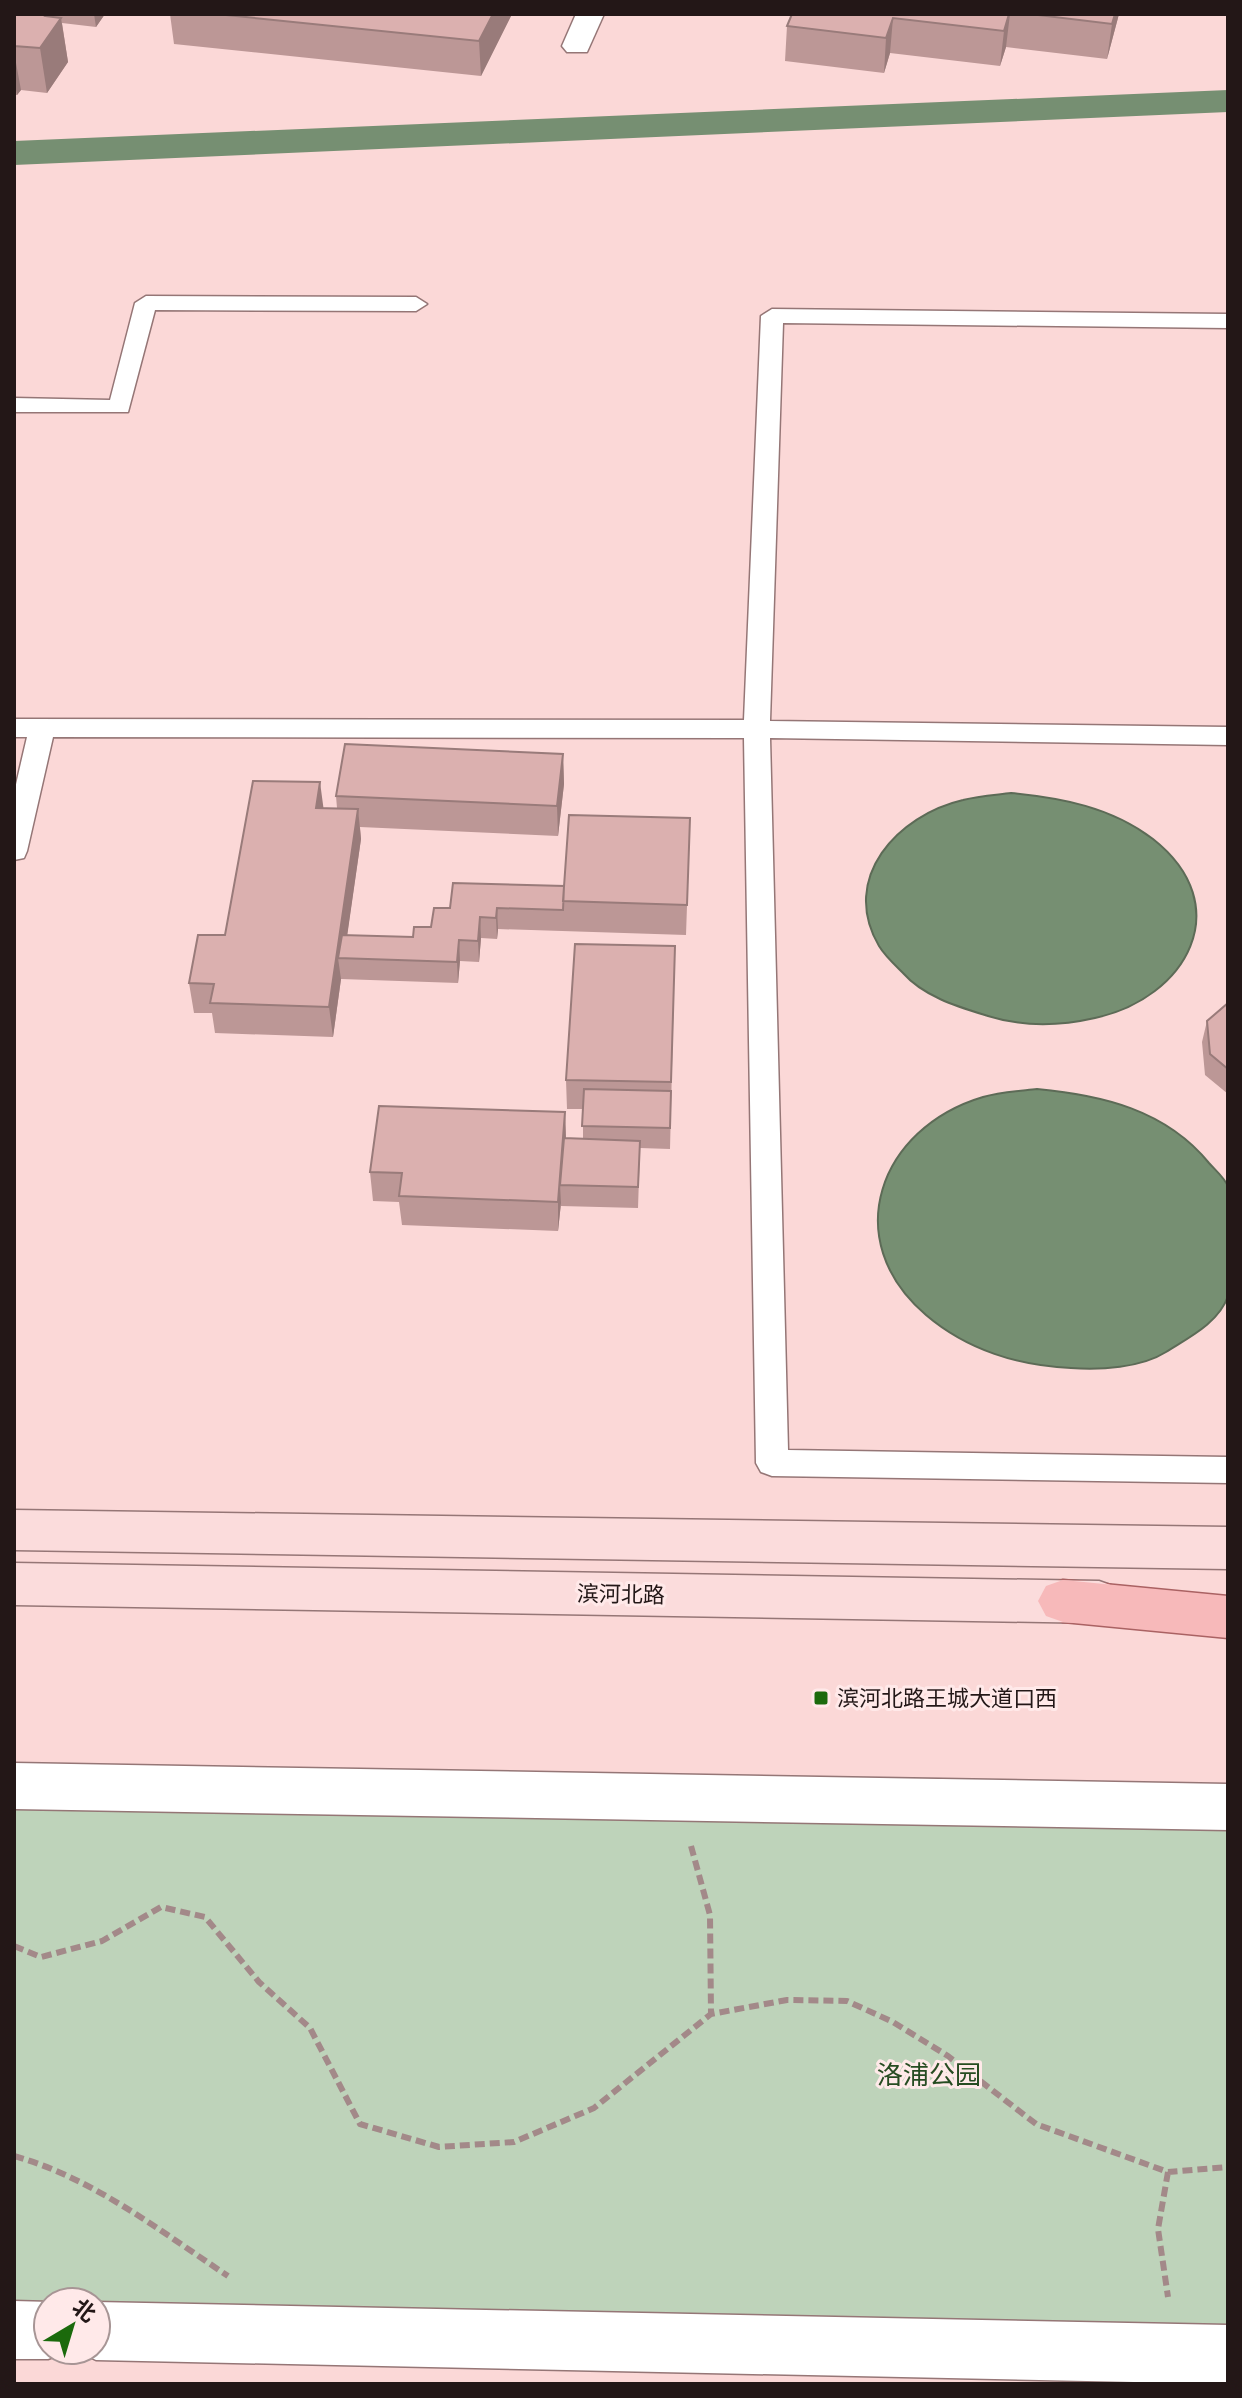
<svg xmlns="http://www.w3.org/2000/svg" width="1242" height="2398" font-family="'Titillium Web','Noto Sans SC',sans-serif">
<rect width="100%" height="100%" fill="#fbd8d7"/>
<path fill="#bed3ba" d="M14,1786L1228,1807V2355L96,2302H48L14,2330Z"/>
<path fill="#768f72" stroke="#5d6b57" stroke-width="2" d="M1011,793C1062,798 1111,807 1153,839C1238,906 1187,998 1095,1018C1060,1026 1023,1027 988,1016C959,1007 924,997 903,973C895,965 885,956 879,946C839,878 898,815 963,800C978,796 995,795 1011,793Z
M1037,1089C1102,1095 1166,1110 1209,1163C1215,1170 1226,1179 1228,1187C1233,1203 1228,1230 1228,1248C1228,1262 1232,1283 1228,1296C1219,1323 1188,1338 1166,1352C1141,1368 1100,1370 1071,1368C1019,1366 967,1350 926,1315C838,1240 879,1128 983,1097C1000,1092 1019,1091 1037,1089Z"/>
<g fill="none" stroke-linecap="round" stroke-linejoin="round">
<path fill="#768f72" fill-rule="evenodd" d="M1228,90V112L14,165V141Z"/>
<defs>
<path id="service" d="M146,296L416,297L427,304L416,311L155,310L128,412H14V398L110,400L135,303Z
M772,309L1228,314V328L783,323L770,721L1228,727V745L770,738L788,1450L1228,1457V1483L772,1476L761,1472L756,1463L744,738L53,737L27,851L24,858L14,860V793L27,737H14V719L744,720L761,316Z"/>
<path id="pedestrian" d="M14,1763L1228,1784V1830L14,1809Z
M14,2301L51,2302H48V2350L69,2351L48,2359H14Z
M96,2302L1228,2325V2384L96,2360L75,2350H96Z"/>
<path id="minor" d="M576,14H604L587,52H567L562,46Z"/>
<path id="secondary" d="M14,1510L1228,1527V1569L14,1550Z
M14,1563L1099,1581L1116,1587L1124,1602L1116,1617L1099,1623L14,1605Z"/>
<path id="primary" d="M1063,1580L1228,1596V1638L1063,1622L1046,1616L1038,1601L1046,1586Z"/>
</defs>
<use href="#service" stroke="#957676" stroke-width="3"/>
<use href="#pedestrian" stroke="#957676" stroke-width="3"/>
<use href="#minor" stroke="#957676" stroke-width="3"/>
<use href="#secondary" stroke="#957676" stroke-width="3"/>
<use href="#primary" stroke="#aa6263" stroke-width="3"/>
<path stroke="#a38989" stroke-width="6" stroke-dasharray="10 5" stroke-linecap="butt" d="M691,1846L710,1915L711,2014
M14,1946L41,1957L102,1941L161,1907L205,1917L259,1982L310,2028L360,2124L439,2147L514,2142L594,2108L711,2014L787,2000L847,2001L893,2022L948,2056L1036,2124L1168,2172L1228,2167
M14,2156C93,2178 160,2231 228,2276
M1168,2172L1158,2229L1168,2297"/>
<use href="#service" fill="#fff" fill-rule="evenodd"/>
<use href="#pedestrian" fill="#fff" fill-rule="evenodd"/>
<use href="#minor" fill="#fff" fill-rule="evenodd"/>
<use href="#secondary" fill="#fbdcdc" fill-rule="evenodd"/>
<use href="#primary" fill="#f7b9ba" fill-rule="evenodd"/>
</g>
<path fill="#bc9796" d="M14,14H105L96,27L62,23L68,62L47,93L21,90L17,95H14Z
M170,14H512L481,76L174,44Z
M792,14H1119L1107,59L1006,47L1000,66L890,53L884,73L785,61L787,26Z
M563,754L564,784L558,836L360,827L361,839L347,935L413,937L431,927L450,908L564,886L690,818L686,935L498,929L497,939L481,938L479,962L460,961L458,983L341,979L333,1037L215,1033L212,1013H194L189,983L323,808H337L336,796Z
M675,946L670,1149L640,1148L638,1208L561,1206V1203L558,1231L402,1225L399,1202L373,1201L370,1172L565,1112L566,1138L583,1139V1109H567L566,1080Z
M1228,1003V1094L1205,1075L1202,1042L1207,1021Z"/>
<path fill="#997b7a" d="M46,14H50L52,30L61,18L68,62L47,93L40,48L45,16Z
M94,14H105L96,27Z
M493,14H512L481,76L479,41Z
M1010,14L1006,47L1000,66L1004,31Z
M1115,14H1119L1107,59L1112,24Z
M893,18L890,53L884,73L886,38Z
M14,52L21,90L17,95L14,79Z
M563,754L564,784L558,836L557,806Z
M320,782L324,812L316,808Z
M358,809L361,839L344,958H338L341,979L333,1037L329,1007Z
M497,908L498,929L497,939L496,918Z
M480,917L481,938L479,962L478,941Z
M459,940L460,961L458,983L457,962Z
M565,1112L566,1141L560,1185L561,1203L558,1231V1202Z"/>
<path fill="#dbb0af" stroke="#997b7a" stroke-width="2" d="M14,14H46L45,16L61,18L40,48L14,46Z
M216,14H493L479,41Z
M792,14H1009L1004,31L893,18L886,38L787,26Z
M1030,14H1115L1112,24Z
M345,744L563,754L557,806L336,796Z
M253,781L320,782L316,808L358,809L329,1007L210,1003L214,984L189,983L198,935H225Z
M569,815L690,818L687,905L563,901Z
M453,883L564,886L563,910L497,908L496,918L480,917L478,941L459,940L457,962L338,958L342,935L413,937L414,927H431L434,908H450Z
M575,944L675,946L671,1082L566,1080Z
M1228,1003V1069L1210,1054L1207,1021Z
M584,1089L671,1091L670,1128L582,1126Z
M379,1106L565,1112L558,1202L399,1196L402,1173L370,1172Z
M564,1138L640,1141L638,1187L560,1185Z"/>
<rect fill="#1b6a0c" stroke="#ffe9e9" stroke-width="3" x="813" y="1690" width="16" height="16" rx="4"/>
<g text-anchor="middle" stroke-width="6" stroke-linejoin="round" paint-order="stroke">
<g font-size="22" fill="#231717" stroke="#ffe9e9">
<text transform="translate(621 1594) rotate(1)" y="8">滨河北路</text>
</g>
<g font-size="22" fill="#231717" stroke="#ffe9e9" text-anchor="start">
<text x="837" y="1706">滨河北路王城大道口西</text>
</g>
<g font-size="26" fill="#274c22" stroke="#ffe9e9">
<text x="929" y="2084">洛浦公园</text>
</g>
</g>
<rect width="1242" height="2398" fill="none" stroke="#231717" stroke-width="32"/>
<g transform="translate(72 2326) rotate(38)"><circle r="38" fill="#ffe9e9" stroke="#a79595" stroke-width="2"/>
<path d="M0-6L14 30L0 20L-14 30Z" fill="#1b6a0c"/>
<text y="-12" font-size="22" font-weight="bold" text-anchor="middle" fill="#231717">北</text>
</g>
</svg>
